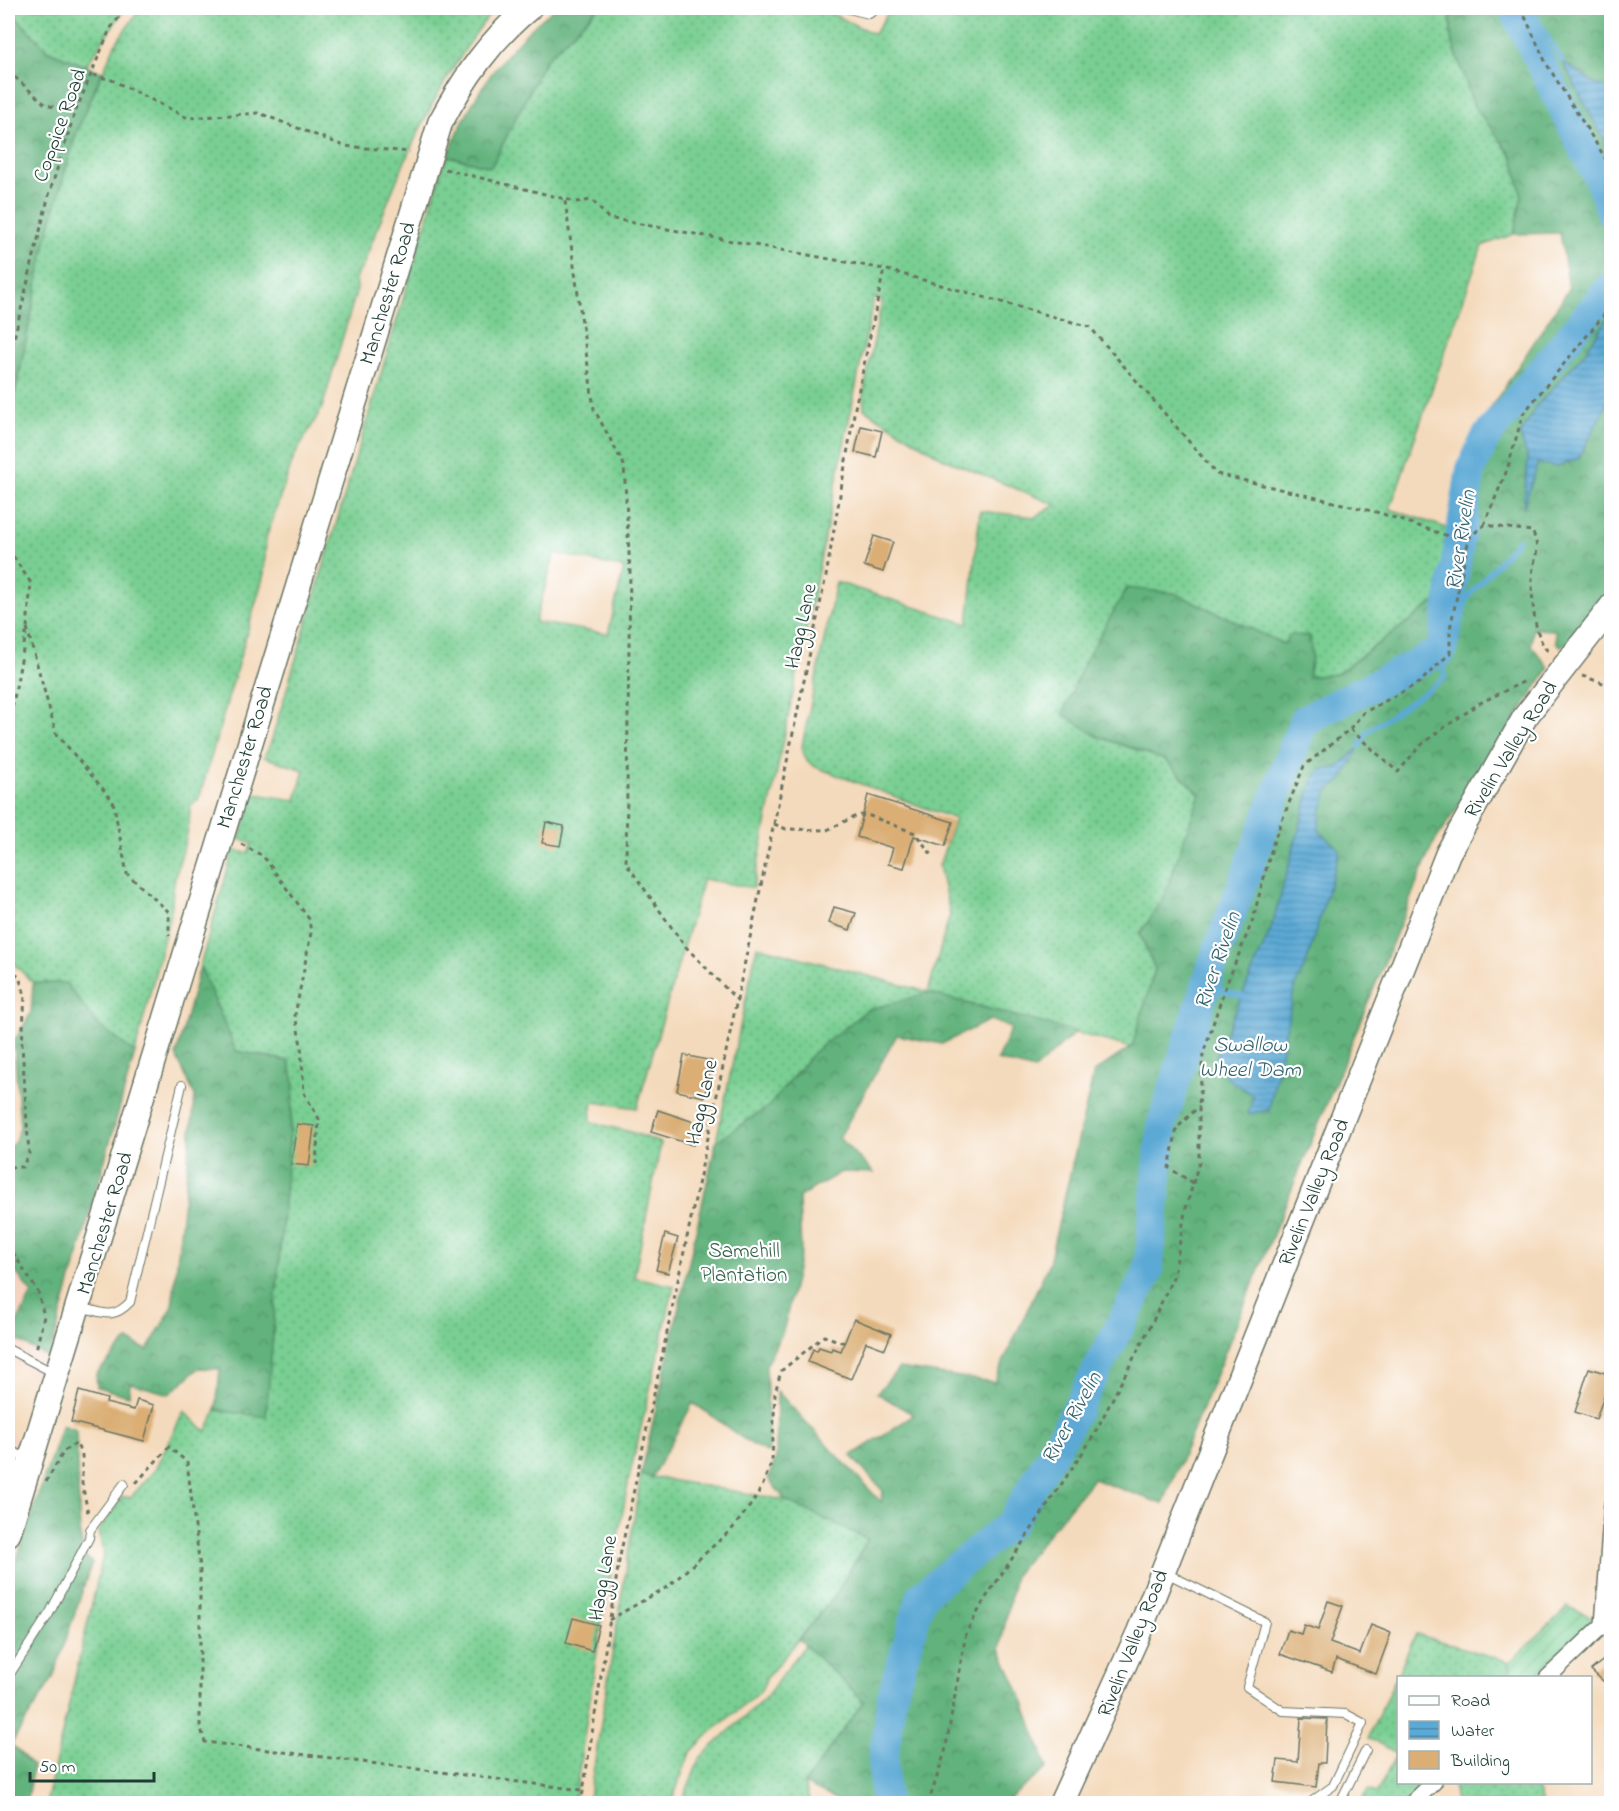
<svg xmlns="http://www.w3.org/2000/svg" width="1619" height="1811" font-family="'Indie Flower',sans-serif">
<defs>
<pattern id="grass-dots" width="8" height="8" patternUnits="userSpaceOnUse" patternTransform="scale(1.5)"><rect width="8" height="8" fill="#79cf93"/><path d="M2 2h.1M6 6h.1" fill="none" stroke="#63a979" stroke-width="1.8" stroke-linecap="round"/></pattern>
<pattern id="forest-crowns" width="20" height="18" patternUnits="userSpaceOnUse" patternTransform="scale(1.5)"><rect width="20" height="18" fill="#62b27d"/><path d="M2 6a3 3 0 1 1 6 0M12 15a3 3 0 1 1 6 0" fill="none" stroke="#509267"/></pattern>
<pattern id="garden-furrows" width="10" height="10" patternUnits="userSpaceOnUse" patternTransform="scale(1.5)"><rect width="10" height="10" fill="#79cf93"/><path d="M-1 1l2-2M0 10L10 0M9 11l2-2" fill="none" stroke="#63a979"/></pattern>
<pattern id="water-rules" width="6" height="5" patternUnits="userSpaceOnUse" patternTransform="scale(1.5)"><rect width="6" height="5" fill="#5ba9d5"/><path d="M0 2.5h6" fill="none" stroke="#4b8bae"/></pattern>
</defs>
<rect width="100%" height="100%" fill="#fff"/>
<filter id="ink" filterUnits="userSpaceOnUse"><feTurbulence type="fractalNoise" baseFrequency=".0167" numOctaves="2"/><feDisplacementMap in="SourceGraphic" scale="12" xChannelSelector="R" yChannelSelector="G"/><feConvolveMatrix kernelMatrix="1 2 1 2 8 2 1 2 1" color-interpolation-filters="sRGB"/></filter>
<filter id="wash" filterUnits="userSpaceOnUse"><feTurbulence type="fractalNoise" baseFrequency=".008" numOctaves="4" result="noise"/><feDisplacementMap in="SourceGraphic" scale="24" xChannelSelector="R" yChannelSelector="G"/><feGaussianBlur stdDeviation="1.35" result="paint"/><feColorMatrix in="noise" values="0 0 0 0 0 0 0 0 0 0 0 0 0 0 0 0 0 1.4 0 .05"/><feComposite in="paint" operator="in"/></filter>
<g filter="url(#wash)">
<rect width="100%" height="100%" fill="#f4dabc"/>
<path fill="#f4d3c0" d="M8,1261L32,1294L10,1336L49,1358L40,1382L8,1359Z
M8,1431L23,1440L8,1491Z"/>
<path fill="url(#grass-dots)" stroke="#4c8664" stroke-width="1.5" fill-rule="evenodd" d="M12,8H125L86,66L48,51L11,12Z
M141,8H496C482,22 472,39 461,56C418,121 390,195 362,268L356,276L357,289L322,408L294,457L266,538L264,574L199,799L190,806C191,842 171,871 172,906L135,1053L98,1025L66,984L33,983L8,958V429L47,236L76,134L115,44Z
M598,8H820L874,34L891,8H1451V38L1474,106L1513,157L1522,196L1514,234L1482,246L1390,509L1453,530L1435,602L1336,674L1307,677L1312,657L1174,593L1097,736L1165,760L1200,794L1163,899L1140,934L1155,969L1132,1048L929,993L814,1052L769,1106L716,1142L757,946L928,992L950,914L939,866L955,819L818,768C807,763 804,758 802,746L836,582L968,624L980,511L1035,517L1056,505L944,459L864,409L863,395L882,300L874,298L753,888L703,879L637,1108L593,1102L590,1122L631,1132L661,1143L634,1277L674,1286L630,1474L602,1619L574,1803L46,1804L104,1551L98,1532L122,1497H131L154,1471L184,1411L206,1432L216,1410L265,1416L294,1083L289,1061L236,1051L200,966L233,850L248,853L252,843L239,839L255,794L296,800L304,770L264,757L271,742L442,169L448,156L491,167L546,59ZM555,553L624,568L608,634L535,622Z
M641,1475L785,1500L868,1539L835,1596L768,1676L760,1692L710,1733L690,1753L671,1803L588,1804Z
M1416,1634L1510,1662L1509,1677L1398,1678V1782L1427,1783L1403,1803L1359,1804L1368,1790L1377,1793L1397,1753L1368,1738Z
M805,1645L864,1701L804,1784L810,1803L681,1804L700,1758L765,1698Z
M1453,1783H1535L1542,1803H1456Z"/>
<path fill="url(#forest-crowns)" stroke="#407858" stroke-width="1.5" d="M8,8H12L11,12L48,51L102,72L76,134L47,236L8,429Z
M555,8H598L546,59L491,167L448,156C470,97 505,47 555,8Z
M1451,8H1611V592L1572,641L1560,646L1556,642L1555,630L1533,629L1531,645L1549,668L1432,846L1163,1504L1093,1479L1015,1575L1000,1649L1024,1702L1047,1768L1004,1803H843L804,1784L864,1701L799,1639L835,1596L868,1539L785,1500L768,1478L776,1458L777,1391L881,1502L883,1491L851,1456L914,1415L877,1393L899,1368L994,1382L1049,1263L1094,1072L1132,1047L1155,969L1140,934L1163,899L1200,794L1165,760L1097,736L1063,714L1085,661L1127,588L1174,593L1284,644L1289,635L1310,636L1312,657L1308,677L1337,674L1435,602L1453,530L1469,441L1569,289L1560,233L1514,234L1522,196L1513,157L1474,106L1451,38Z
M200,966L236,1051L289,1061L294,1083L266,1417L216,1410L220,1369L199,1368L169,1394L130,1383L129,1396L97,1387L96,1374L128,1340L147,1350L172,1308L195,1096L176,1056Z
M33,983H66L98,1025L135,1053L49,1358L10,1336L32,1294L8,1261V1149L14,1143L20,1128L14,1042L31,1013Z
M929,993L1076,1032L1034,1070L997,1060L1011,1028L990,1020L942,1044L897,1035L839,1138L874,1173L841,1172L799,1197L801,1252L784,1328L766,1365L769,1453C741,1441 719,1419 693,1403L652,1477L641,1475L716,1142L769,1106L814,1052L867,1010Z
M62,1425L76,1430L80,1535L84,1556L92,1562L53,1678L11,1744L33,1766L26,1803L8,1804V1579H10Z"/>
<path fill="url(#garden-furrows)" stroke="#4c8664" stroke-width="1.5" d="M1568,1607L1597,1619L1537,1677L1509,1678L1510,1662Z"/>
<path fill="url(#water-rules)" stroke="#3d7384" stroke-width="1.5" d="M1562,61L1599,86L1611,87V153Z
M1611,313V396L1579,458L1557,467L1538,463L1523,509L1528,459L1520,435L1536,407L1585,352Z
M1359,747L1343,779L1328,790L1320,816L1319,831L1340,850L1306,964L1295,986L1269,1110L1248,1114L1253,1096L1226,1077L1216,1056L1272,926L1312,782L1320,770L1338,767Z"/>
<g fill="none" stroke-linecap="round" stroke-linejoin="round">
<path stroke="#5ba9d5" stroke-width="5" d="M1531,8L1562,61
M1359,747L1368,731L1445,678L1442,651H1454L1467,598L1518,540
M1206,987L1242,996"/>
<path stroke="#5ba9d5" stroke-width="30" d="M1513,8L1601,183L1612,214
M885,1804L883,1762L892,1695L922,1595L1011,1523L1064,1433L1148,1272L1162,1124L1214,960L1304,720L1442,651L1471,469L1486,437L1612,285"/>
</g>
<g id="blocks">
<path fill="#daae75" d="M861,426L882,431L876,457L855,452Z
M874,536L893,542L883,572L864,566Z
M868,795L953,822L945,846L914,836L904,868L888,864L893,848L857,837Z
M546,822L564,826L560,846L542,843Z
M834,907L856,913L850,930L829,923Z
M684,1055L712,1061L704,1097L677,1091Z
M658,1110L700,1124L693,1145L651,1132Z
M297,1124L314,1126L309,1166L291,1164Z
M665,1234L678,1238L668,1273L656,1270Z
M854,1319L891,1334L885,1349L866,1342L851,1379L808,1362L813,1349L817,1351L819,1347L831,1351L832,1348L841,1351Z
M1589,1368L1611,1375L1596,1419L1575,1412Z
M79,1391L107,1399L106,1403L134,1410L137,1400L154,1405L144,1441L71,1422Z
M1328,1601L1343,1606L1330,1643L1360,1654L1371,1625L1391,1633L1376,1674L1336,1659L1332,1672L1280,1654L1288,1630L1301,1634L1304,1625L1318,1630Z
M573,1618L599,1625L592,1651L566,1643Z
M1606,1658L1611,1665V1675L1603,1681L1591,1670Z
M1301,1718L1327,1719L1325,1763H1319L1316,1787L1275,1782L1278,1760L1298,1762Z"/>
</g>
</g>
<g filter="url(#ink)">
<use href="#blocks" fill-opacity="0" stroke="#6a7464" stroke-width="1.5"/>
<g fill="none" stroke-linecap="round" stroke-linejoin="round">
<defs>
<path id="service" d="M845,8L869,14L878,8
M81,1307C103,1313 113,1320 130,1302L182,1085
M8,1349L54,1373
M8,1448L27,1460
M1166,1573L1265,1622L1247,1687L1283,1711L1346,1714L1363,1723L1333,1786L1308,1804
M8,1677L49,1614L89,1538L90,1530L124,1484
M1339,1804L1366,1750"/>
<path id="minor" d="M1612,1404V1411
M1547,1678L1603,1625L1612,1504
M1411,1804L1434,1782"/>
<path id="primary" d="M8,1534L440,123C464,78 490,40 529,8
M1061,1804L1139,1632L1448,853L1525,717L1612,606"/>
</defs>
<use href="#service" stroke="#6a7464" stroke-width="10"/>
<use href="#minor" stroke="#6a7464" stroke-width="18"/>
<use href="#primary" stroke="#6a7464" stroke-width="27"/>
<path stroke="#6a7464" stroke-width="3" stroke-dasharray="4.5 4.5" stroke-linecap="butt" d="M1521,8L1546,63L1612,169
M8,71L46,105L75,112
M93,75L112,80L188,118L259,113L344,146L410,152
M445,169L577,202L592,200L608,218L884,269L1090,327L1217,474L1380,513L1451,537L1468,538
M565,201L594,409L624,465L630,570L626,863L684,945L738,1001
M8,363L48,198L74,115L110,29L126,8
M1484,525L1507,470L1523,414L1612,305
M8,549L31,583L27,628L10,720L8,771
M27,628L56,733L113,801L127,874L169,912V936
M1582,676L1612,686
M1350,729L1398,772L1419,747L1435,734L1480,703L1527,680
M774,824L786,829L827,830L858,815L870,816L915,833L932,855
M241,844L263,856L309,919L311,933L295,1015L301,1045L304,1093L319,1119L316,1164
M8,967L19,977L25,995L22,1045L29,1154L22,1167H8
M1193,1183L1169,1168L1177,1128L1199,1106
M8,1245L38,1292L44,1316L36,1350
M46,1482L64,1451L76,1443L82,1455V1483L88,1513
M136,1483L169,1447L187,1462L200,1567V1725L205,1742L582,1790
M609,1620L669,1586L732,1529L748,1509L762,1487L772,1461L775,1393L781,1371L824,1336L845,1343
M581,1804L619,1561L826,576L855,408L884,269
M928,1804L945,1752L966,1633L985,1599L1091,1440L1152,1323L1174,1275L1185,1212L1199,1162V1106L1203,1054L1225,988L1252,922L1274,840L1304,766L1350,729L1363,713L1419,683L1445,658L1450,653V629L1469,538L1484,525L1532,531C1542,552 1533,557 1532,577C1532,599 1533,639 1550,653"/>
<use href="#service" stroke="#fff" stroke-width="8"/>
<use href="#minor" stroke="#fff" stroke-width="15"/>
<use href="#primary" stroke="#fff" stroke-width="24"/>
</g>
</g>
<g text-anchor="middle" stroke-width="4.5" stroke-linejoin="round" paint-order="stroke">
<g font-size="21" fill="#1f3d34" stroke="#fff">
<text transform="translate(59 125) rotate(-70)" y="7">Coppice Road</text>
<text transform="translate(387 293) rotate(-73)" y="7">Manchester Road</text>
<text transform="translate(800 626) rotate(-78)" y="7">Hagg Lane</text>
<text transform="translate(1510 749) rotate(-58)" y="7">Rivelin Valley Road</text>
<text transform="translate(244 757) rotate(-73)" y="7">Manchester Road</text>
<text transform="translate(701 1102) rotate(-78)" y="7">Hagg Lane</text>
<text transform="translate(1313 1192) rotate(-68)" y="7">Rivelin Valley Road</text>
<text transform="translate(104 1223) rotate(-73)" y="7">Manchester Road</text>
<text transform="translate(602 1578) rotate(-80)" y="7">Hagg Lane</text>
<text transform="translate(1132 1643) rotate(-68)" y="7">Rivelin Valley Road</text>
</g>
<g font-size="21" fill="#36624c" stroke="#fff">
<text x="744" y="1257">Samehill<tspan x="744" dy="24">Plantation</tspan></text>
</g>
<g font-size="22" font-style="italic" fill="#34636c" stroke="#fff">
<text transform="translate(1459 540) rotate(-81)" y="8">River Rivelin</text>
<text transform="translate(1216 960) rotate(-71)" y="8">River Rivelin</text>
<text x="1250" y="1051">Swallow<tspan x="1250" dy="25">Wheel Dam</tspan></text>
<text transform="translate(1070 1417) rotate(-61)" y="8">River Rivelin</text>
</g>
</g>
<rect width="1619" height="1811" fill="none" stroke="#fff" stroke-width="30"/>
<rect x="1397" y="1676" width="195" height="108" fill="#ffffff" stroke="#a5b1ae" stroke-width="1.5"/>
<rect x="1409" y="1696" width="30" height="9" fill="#ffffff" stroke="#a5b1ae" stroke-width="1.5"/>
<text x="1451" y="1706" font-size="18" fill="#1f3d34">Road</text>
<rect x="1409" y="1721" width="30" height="18" fill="url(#water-rules)" stroke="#a5b1ae" stroke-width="1.5"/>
<text x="1451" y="1736" font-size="18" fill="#1f3d34">Water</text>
<rect x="1409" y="1751" width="30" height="18" fill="#daae75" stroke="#a5b1ae" stroke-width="1.5"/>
<text x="1451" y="1766" font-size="18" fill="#1f3d34">Building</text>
<path d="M30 1772v9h124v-9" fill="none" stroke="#1f3d34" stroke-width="3"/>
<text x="39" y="1772" font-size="18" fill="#1f3d34" stroke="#ffffff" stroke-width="4.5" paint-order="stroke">50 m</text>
</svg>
